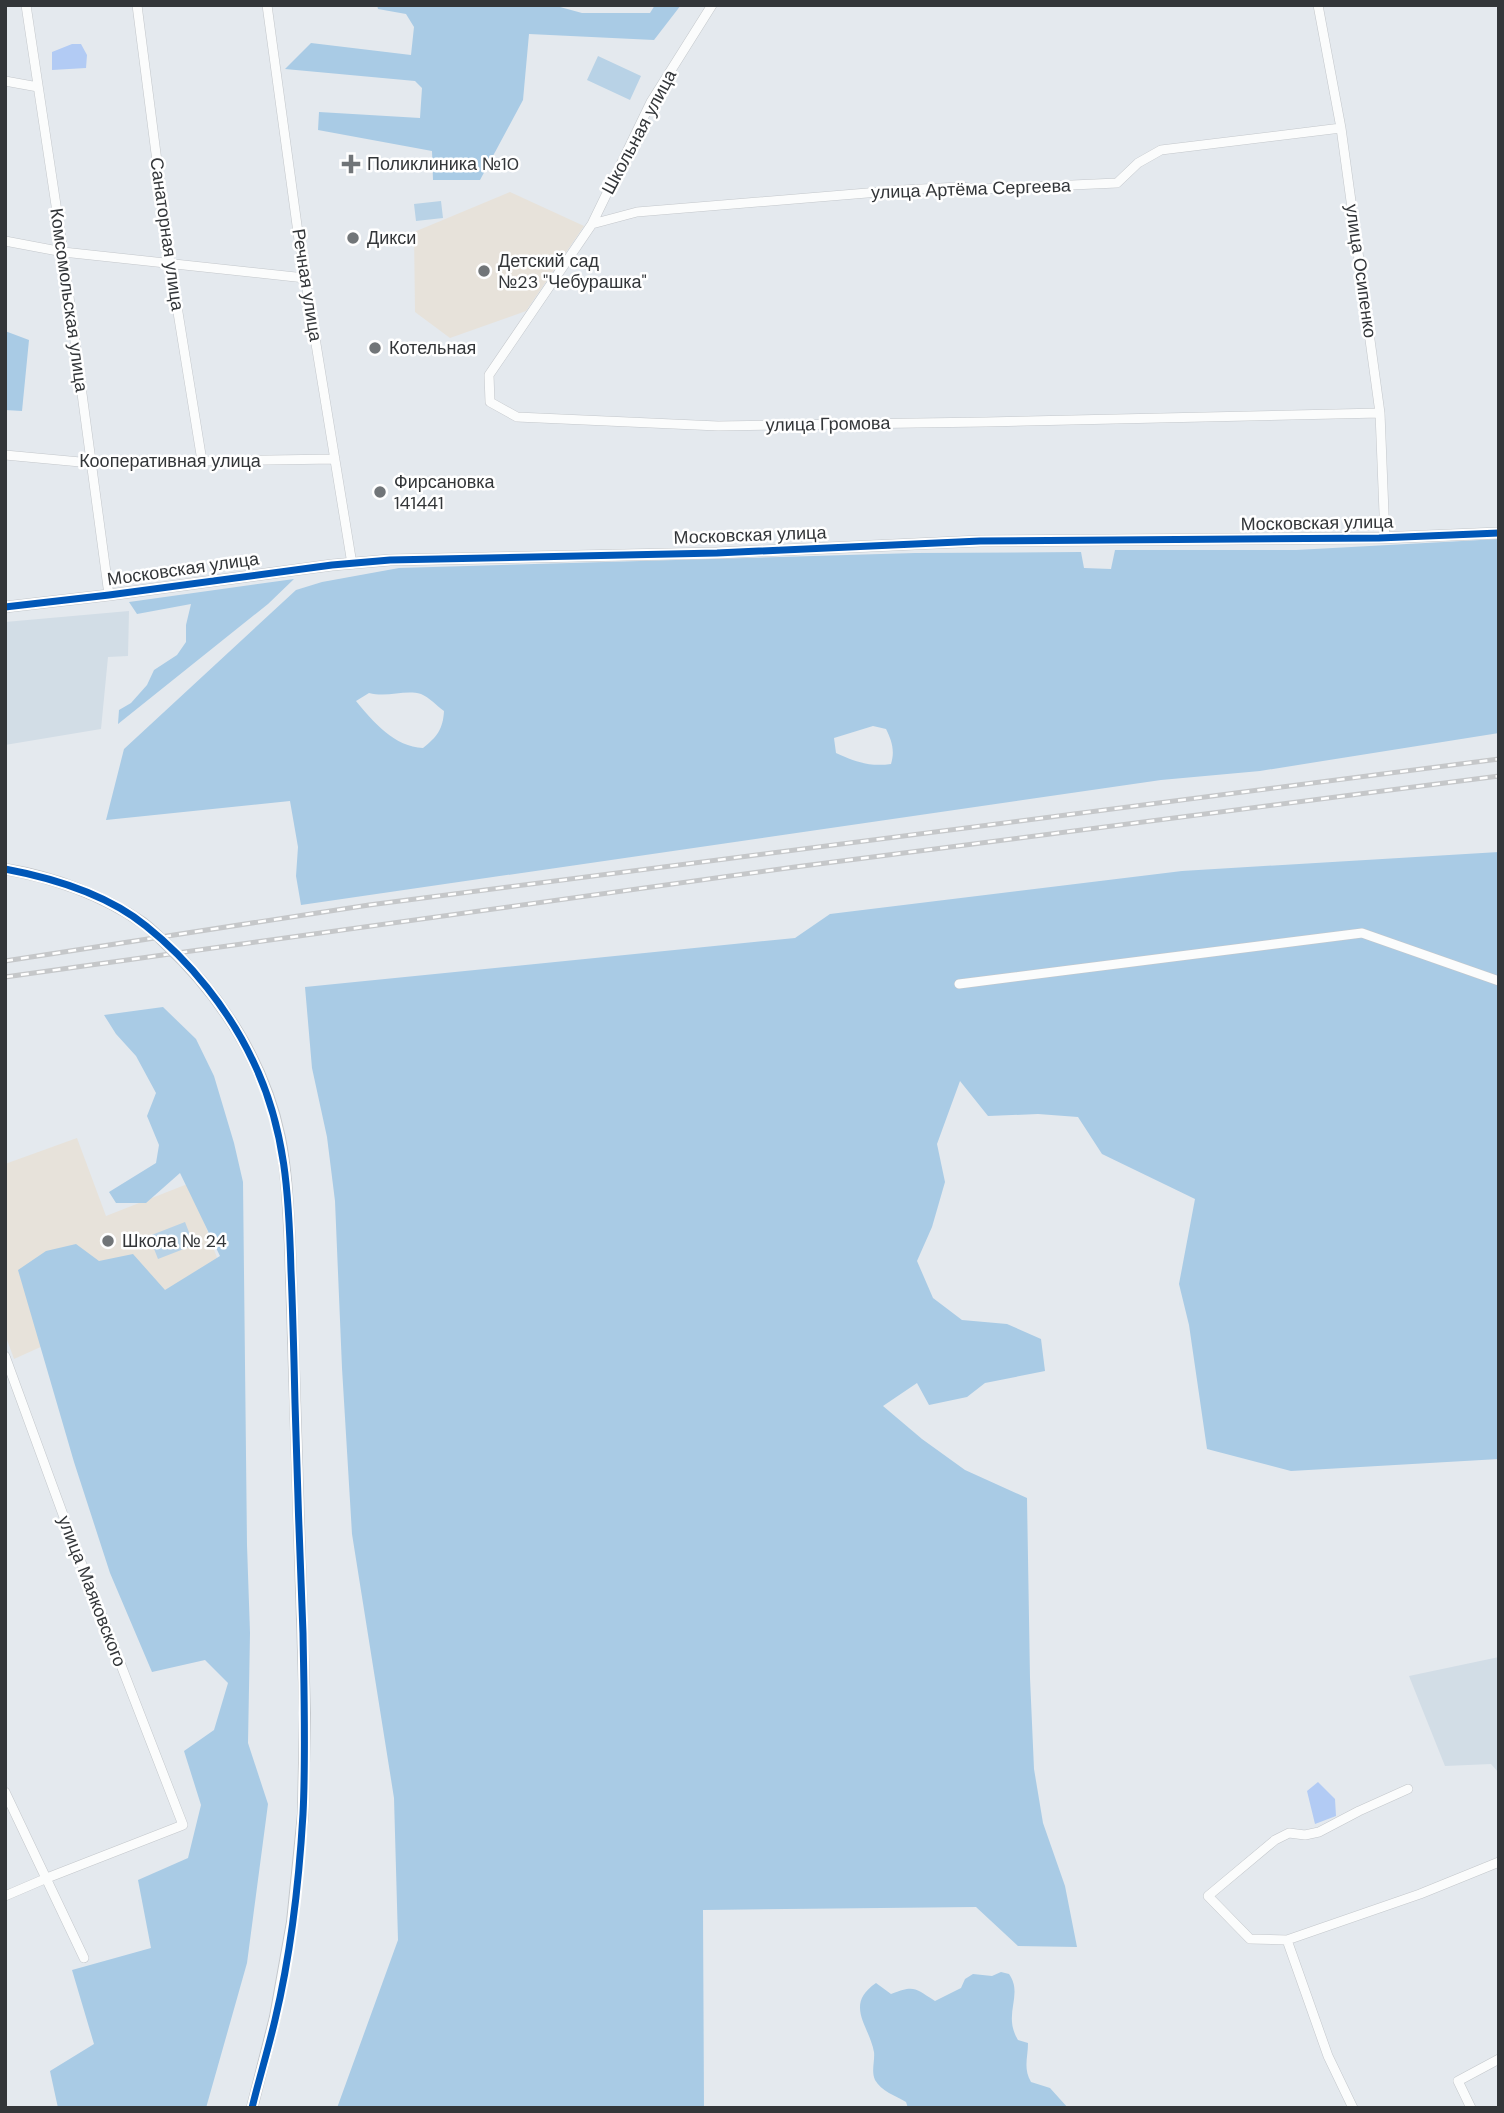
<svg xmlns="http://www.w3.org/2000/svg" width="1504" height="2113" font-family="'DM Sans',sans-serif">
<rect width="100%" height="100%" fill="#e4e9ee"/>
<path fill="#d2dde6" d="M129,611L128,656L108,657L101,729L5,745V622Z
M1499,1657V1773L1491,1764L1445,1766L1409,1676Z"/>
<path fill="#e7e2da" d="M510,192L584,226L526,311L450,338L415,312L414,232Z
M77,1138L106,1216L190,1183L220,1266L14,1359L5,1334V1164Z"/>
<path fill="#b8d2e6" d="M598,56L641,76L630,100L587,80Z
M441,201L443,218L416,221L414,204Z
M185,1222L194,1245L158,1259L149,1236Z"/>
<path fill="#a9cbe5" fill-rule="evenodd" d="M377,5H560V7L582,13H650L655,5H681L654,40L529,34L523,100L480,180H433L432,151L318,130L319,112L420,118L422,88L415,81L285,69L311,43L411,55L414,27L406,14L378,9Z
M5,331L29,340L22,411L5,410Z
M1499,539V733L1260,771L1161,780L301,905L296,876L298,847L290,801L106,820L124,749L296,590L322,582L399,568L915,553L1081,552L1084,568L1111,569L1115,550H1296ZM369,693C388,698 405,689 421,694C429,697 437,706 444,711C443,729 437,737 423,748C395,747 373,722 356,701ZM873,726L886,729C892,741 895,751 891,764C870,767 856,762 836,753L834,738Z
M294,579L268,604L118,724L119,710L131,703L147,685L154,670L177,655L186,642V625L191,604L137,614L129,602Z
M1499,852V1459L1291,1471L1207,1449L1189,1325L1179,1284L1195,1199L1102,1154L1078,1117L1038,1114L988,1116L960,1081L937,1144L945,1182L932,1227L917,1261L933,1298L962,1320L1007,1324L1041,1339L1045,1371L985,1383L967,1397L929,1405L917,1383L883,1406L922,1439L965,1470L1027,1498L1030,1678L1034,1769L1043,1823L1065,1886L1077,1947L1018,1946L976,1907L703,1910L704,2108H337L398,1940L394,1798L352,1534L342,1368L335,1201L327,1137L312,1068L305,987L795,938L830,914L1182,871Z
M163,1007L196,1039L214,1076L234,1143L243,1182L247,1545L250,1633L248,1743L268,1804L247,1963L206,2108H58L50,2071L94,2044L72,1970L151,1948L138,1880L188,1858L201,1805L184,1751L214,1730L228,1683L205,1660L152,1672L110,1573L74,1462L18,1270L46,1251L76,1244L99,1261L133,1254L165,1290L220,1256L180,1173L146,1203H116L109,1192L156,1163L159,1145L147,1116L156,1093L136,1056L116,1034L104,1015Z
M1001,1972L1009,1974C1024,1995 1002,2014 1018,2040L1028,2043C1028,2058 1023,2068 1031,2082L1050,2088L1068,2108H908L906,2102C896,2096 881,2091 875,2080C871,2071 875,2061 874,2052C869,2025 844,2005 876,1983L891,1994C915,1985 914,1988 935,2001L961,1988L965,1979L973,1974L992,1976Z"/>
<path fill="#b2cbf4" d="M72,44H81L87,55L86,68L52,70V52Z
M1318,1782L1335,1799L1336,1816L1315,1824L1307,1791Z"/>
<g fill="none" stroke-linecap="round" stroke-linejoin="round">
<defs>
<path id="minor" d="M26,5L63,252L109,595
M137,5L170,263L202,461
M267,5L299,240L352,564
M712,5L651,102L592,224L489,375L490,402L517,417L718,426L986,422L1380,413
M1318,5L1341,128L1380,413L1385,538
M5,81L38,87
M592,224L637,212L903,190L959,187L981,189L1117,183L1138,163L1161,150L1341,128
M5,241L63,252L305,278
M5,455L91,463L335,459
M959,984L1362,933L1499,981
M5,1356L69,1531L183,1825L47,1878L5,1896
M5,1792L84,1958
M1287,1940L1250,1939L1208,1896L1275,1840L1289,1833L1305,1835L1319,1832L1359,1811L1408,1789
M1353,2108L1328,2056L1287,1940L1420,1894L1499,1862
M1471,2108L1458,2081L1499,2059"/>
<path id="tertiary" d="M5,607L109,595L332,565L390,560L717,553L980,541L1379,538L1499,533
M252,2108L275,2017L292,1922L303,1814L305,1713L290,1244"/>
</defs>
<use href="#minor" stroke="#c3c7cb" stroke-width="10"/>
<use href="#tertiary" stroke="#c3c7cb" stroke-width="12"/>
<use href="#minor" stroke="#fbfcfc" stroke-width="9"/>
<use href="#tertiary" stroke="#fbfcfc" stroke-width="10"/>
<defs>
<path id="rail" d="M5,961L369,905L1499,759
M5,977L795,867L1499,776"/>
</defs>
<use href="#rail" stroke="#c5c7c9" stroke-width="5"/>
<use href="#rail" stroke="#fff" stroke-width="2.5" stroke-dasharray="8" stroke-linecap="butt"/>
<defs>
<path id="tertiary-bridge" d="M5,869C53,877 103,895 143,923C151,929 159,937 166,944C221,995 265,1064 280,1138C287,1173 288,1208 290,1244"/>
</defs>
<use href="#tertiary-bridge" stroke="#c3c7cb" stroke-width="12" stroke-linecap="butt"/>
<use href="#tertiary-bridge" stroke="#fbfcfc" stroke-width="10"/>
<defs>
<path id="cycleway" d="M5,607L109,595L332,565L390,560L717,553L980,541L1379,538L1499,533
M5,869C53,878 108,895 146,926C190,961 229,1010 253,1061C286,1129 289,1197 291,1271C293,1315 294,1359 295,1403C297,1480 300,1556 303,1633C304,1693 306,1754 303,1814C299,1882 291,1953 275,2020C268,2050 259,2079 252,2108"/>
</defs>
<use href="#cycleway" stroke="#fff" stroke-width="11"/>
<use href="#cycleway" stroke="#0057b8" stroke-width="7"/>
</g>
<g fill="#717578" stroke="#fff" stroke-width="2.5">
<path d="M347.5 153.5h7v7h7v7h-7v7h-7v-7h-7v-7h7z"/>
<circle cx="353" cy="238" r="7"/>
<circle cx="484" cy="271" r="7"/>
<circle cx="375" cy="348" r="7"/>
<circle cx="380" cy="492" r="7"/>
<circle cx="108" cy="1241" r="7"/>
</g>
<g text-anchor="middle" stroke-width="5" stroke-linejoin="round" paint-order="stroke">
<g font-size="18" fill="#333639" stroke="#fff">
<text transform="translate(639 132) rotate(-62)" y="6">Школьная улица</text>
<text transform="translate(971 189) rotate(-2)" y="6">улица Артёма Сергеева</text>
<text transform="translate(167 234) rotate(82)" y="6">Санаторная улица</text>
<text transform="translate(1361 271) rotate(82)" y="6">улица Осипенко</text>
<text transform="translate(307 285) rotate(81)" y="6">Речная улица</text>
<text transform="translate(69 300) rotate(82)" y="6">Комсомольская улица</text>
<text transform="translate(828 424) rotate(-1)" y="6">улица Громова</text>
<text x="170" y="467">Кооперативная улица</text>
<text transform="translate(1317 523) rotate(-1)" y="6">Московская улица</text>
<text transform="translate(750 535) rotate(-2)" y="6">Московская улица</text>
<text transform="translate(183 569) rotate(-8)" y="6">Московская улица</text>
<text transform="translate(92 1591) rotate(69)" y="6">улица Маяковского</text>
</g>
<g font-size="18" fill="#333639" stroke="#fff" text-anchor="start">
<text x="367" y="170">Поликлиника №10</text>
<text x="367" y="244">Дикси</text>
<text x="498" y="267">Детский сад<tspan x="498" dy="21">№23 "Чебурашка"</tspan></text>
<text x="389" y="354">Котельная</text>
<text x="394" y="488">Фирсановка<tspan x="394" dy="21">141441</tspan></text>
<text x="122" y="1247">Школа № 24</text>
</g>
</g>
<rect width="1504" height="2113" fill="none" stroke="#333639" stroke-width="14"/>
</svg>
